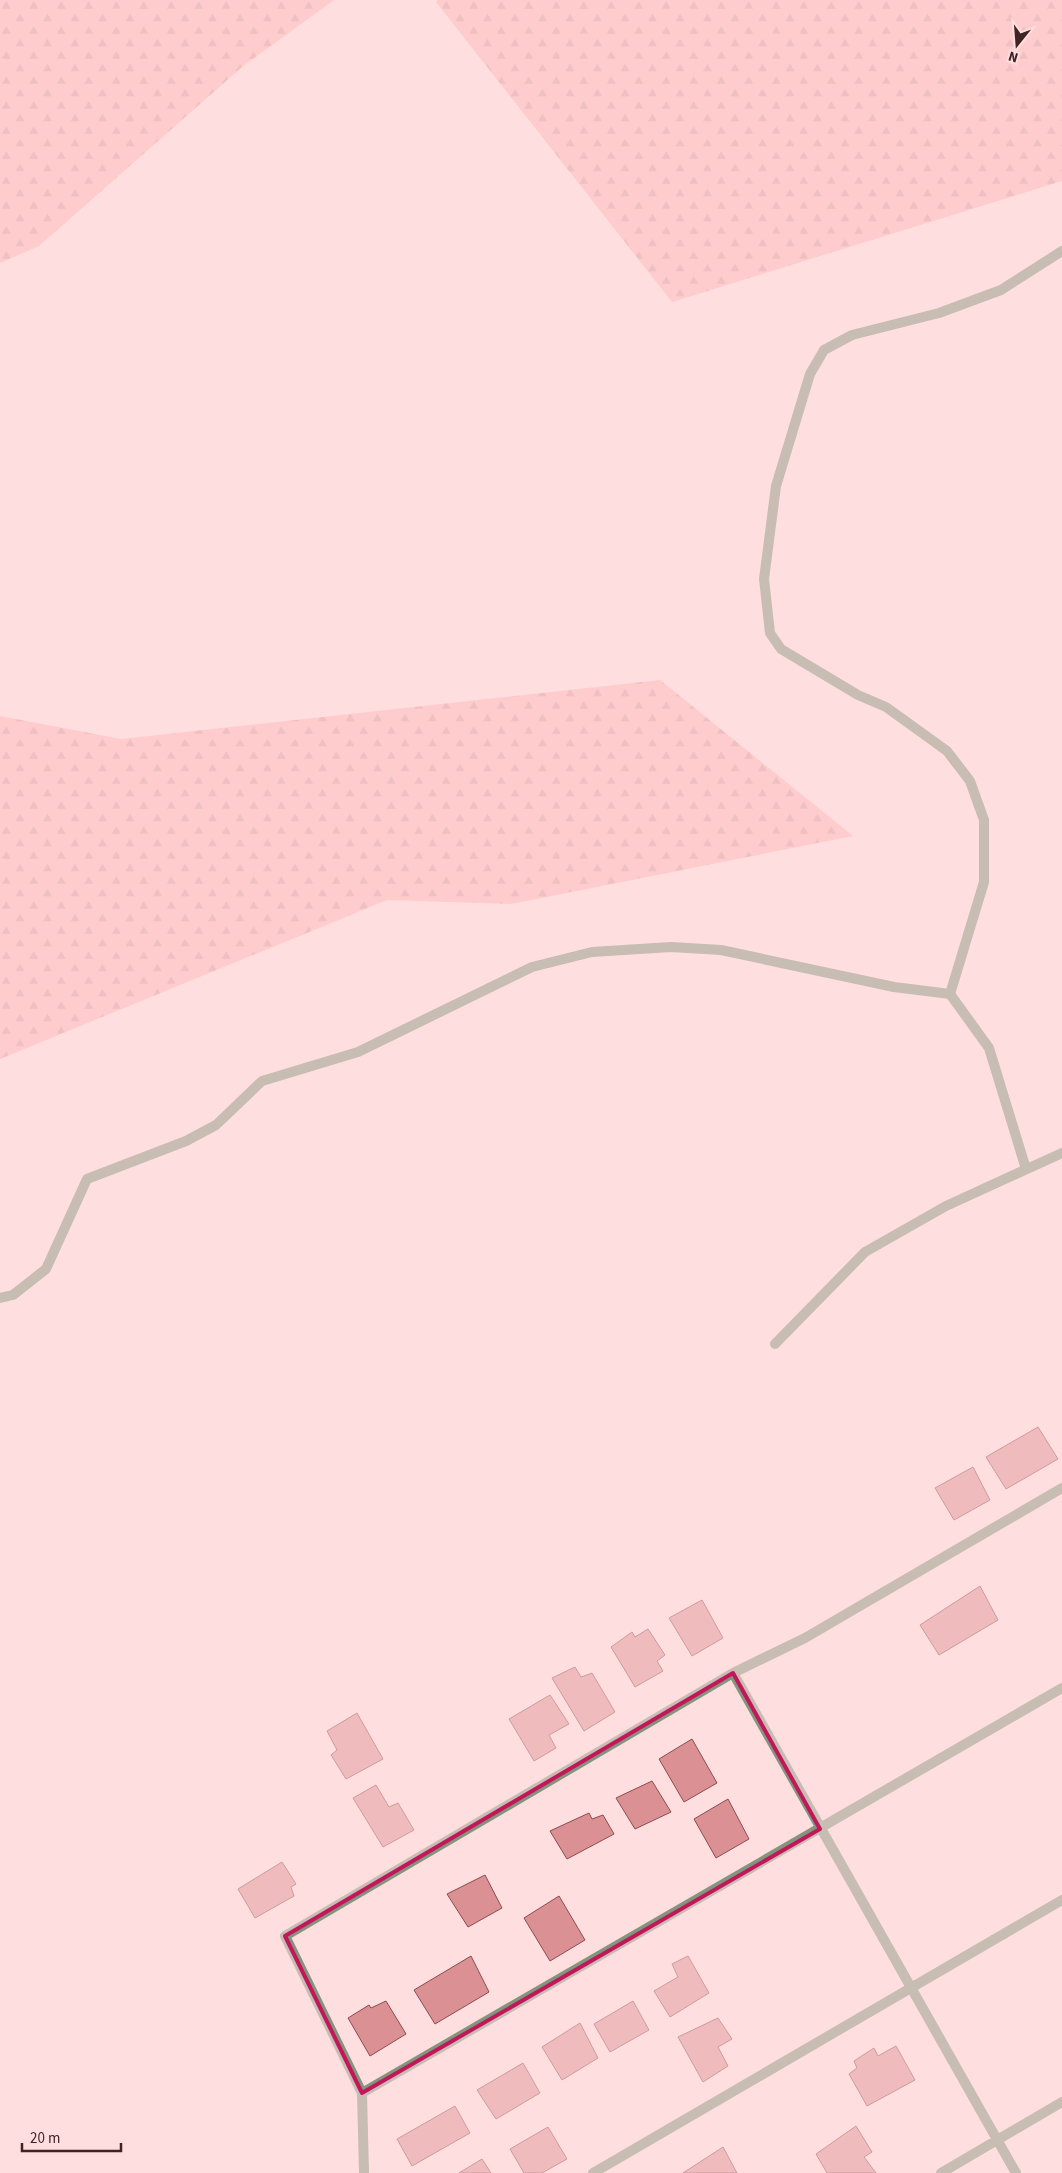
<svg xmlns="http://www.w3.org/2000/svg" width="1062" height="2173" font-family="'Source Sans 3',sans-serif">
<defs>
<pattern id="forest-firs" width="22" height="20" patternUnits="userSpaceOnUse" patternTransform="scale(1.25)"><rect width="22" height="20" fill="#fdb5b8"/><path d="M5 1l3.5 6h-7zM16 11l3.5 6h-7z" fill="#da9b9e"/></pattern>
</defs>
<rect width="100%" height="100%" fill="#ffdedf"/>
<path fill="url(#forest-firs)" d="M0,0H334L242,67L39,246L0,263Z
M438,0H1062V181L672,302L436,2Z
M660,680L853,836L511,904L387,900L0,1059V716L121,739Z"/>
<path fill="#db9194" stroke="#8e4b4f" d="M1038,1427L1058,1459L1006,1489L986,1457Z
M973,1467L990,1500L954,1520L935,1488Z
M980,1586L998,1620L939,1655L920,1625Z
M702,1600L723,1638L692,1656L669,1618Z
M648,1629L665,1655L657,1661L663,1671L635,1687L611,1647L632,1632L635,1637Z
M575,1667L581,1677L592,1673L615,1712L584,1731L552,1678Z
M550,1695L569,1724L549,1735L556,1748L534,1761L509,1719Z
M357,1713L383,1759L346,1779L331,1755L337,1750L327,1731Z
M692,1739L717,1783L684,1802L659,1759Z
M652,1781L671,1812L635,1829L616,1798Z
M376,1785L389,1807L398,1803L414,1830L383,1847L353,1798Z
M728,1799L749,1839L716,1858L694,1819Z
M589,1813L592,1819L603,1815L614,1834L567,1859L550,1831Z
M282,1862L296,1884L291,1887L294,1896L255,1918L238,1889Z
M485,1875L502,1908L468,1927L447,1894Z
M559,1896L585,1940L550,1961L524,1918Z
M471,1956L489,1992L435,2024L414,1990Z
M688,1956L709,1993L670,2017L654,1991L678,1977L672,1964Z
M386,2001L406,2034L370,2056L348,2018L369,2005L371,2008Z
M633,2001L649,2030L610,2052L594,2024Z
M718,2018L732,2039L718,2047L728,2066L703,2082L678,2037Z
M580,2023L598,2058L562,2080L542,2047Z
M896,2046L915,2080L867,2106L849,2074L857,2068L854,2061L874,2048L878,2056Z
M523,2063L540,2093L496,2119L477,2090Z
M455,2106L470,2133L412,2166L397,2139Z
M856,2126L872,2152L864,2157L876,2173H827L816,2154Z
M548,2127L567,2159L542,2173H524L510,2149Z
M723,2147L737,2173H683Z
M482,2159L491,2173H459Z"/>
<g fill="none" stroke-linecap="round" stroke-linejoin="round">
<path stroke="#83957c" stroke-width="10" d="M950,994L984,882V820L970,781L947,751L886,707L858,695L781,649L770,633L764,579L776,486L810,374L824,350L852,335L939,313L1001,290L1062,251
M0,1298L13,1295L46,1269L87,1179L186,1141L216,1125L262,1081L358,1052L532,967L592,952L671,947L721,950L894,987L950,994L989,1048L1026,1169
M775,1344L865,1252L946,1206L1062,1153
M733,1673L1016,2173
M362,2093L1062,1688
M364,2173L362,2093L285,1936L733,1673L805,1638L1062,1488
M593,2173L1062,1900
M941,2173L1062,2102"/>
</g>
<path d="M0 0H1062V2173H0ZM733,1673L820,1829L362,2093L285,1936Z" fill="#ffdedf" fill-opacity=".55" fill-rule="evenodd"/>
<path fill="none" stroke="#c2185b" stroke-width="4" stroke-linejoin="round" d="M733,1673L820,1829L362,2093L285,1936Z"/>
<g transform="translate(1017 45) rotate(197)" stroke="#ffdedf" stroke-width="4" paint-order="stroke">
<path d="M0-4L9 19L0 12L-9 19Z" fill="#402324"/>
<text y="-8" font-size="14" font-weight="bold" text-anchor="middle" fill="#402324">N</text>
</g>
<path d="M22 2143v8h99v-8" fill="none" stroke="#402324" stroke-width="2.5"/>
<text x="30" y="2143" font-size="15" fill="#402324" stroke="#ffdedf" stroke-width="4" paint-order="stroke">20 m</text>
</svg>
